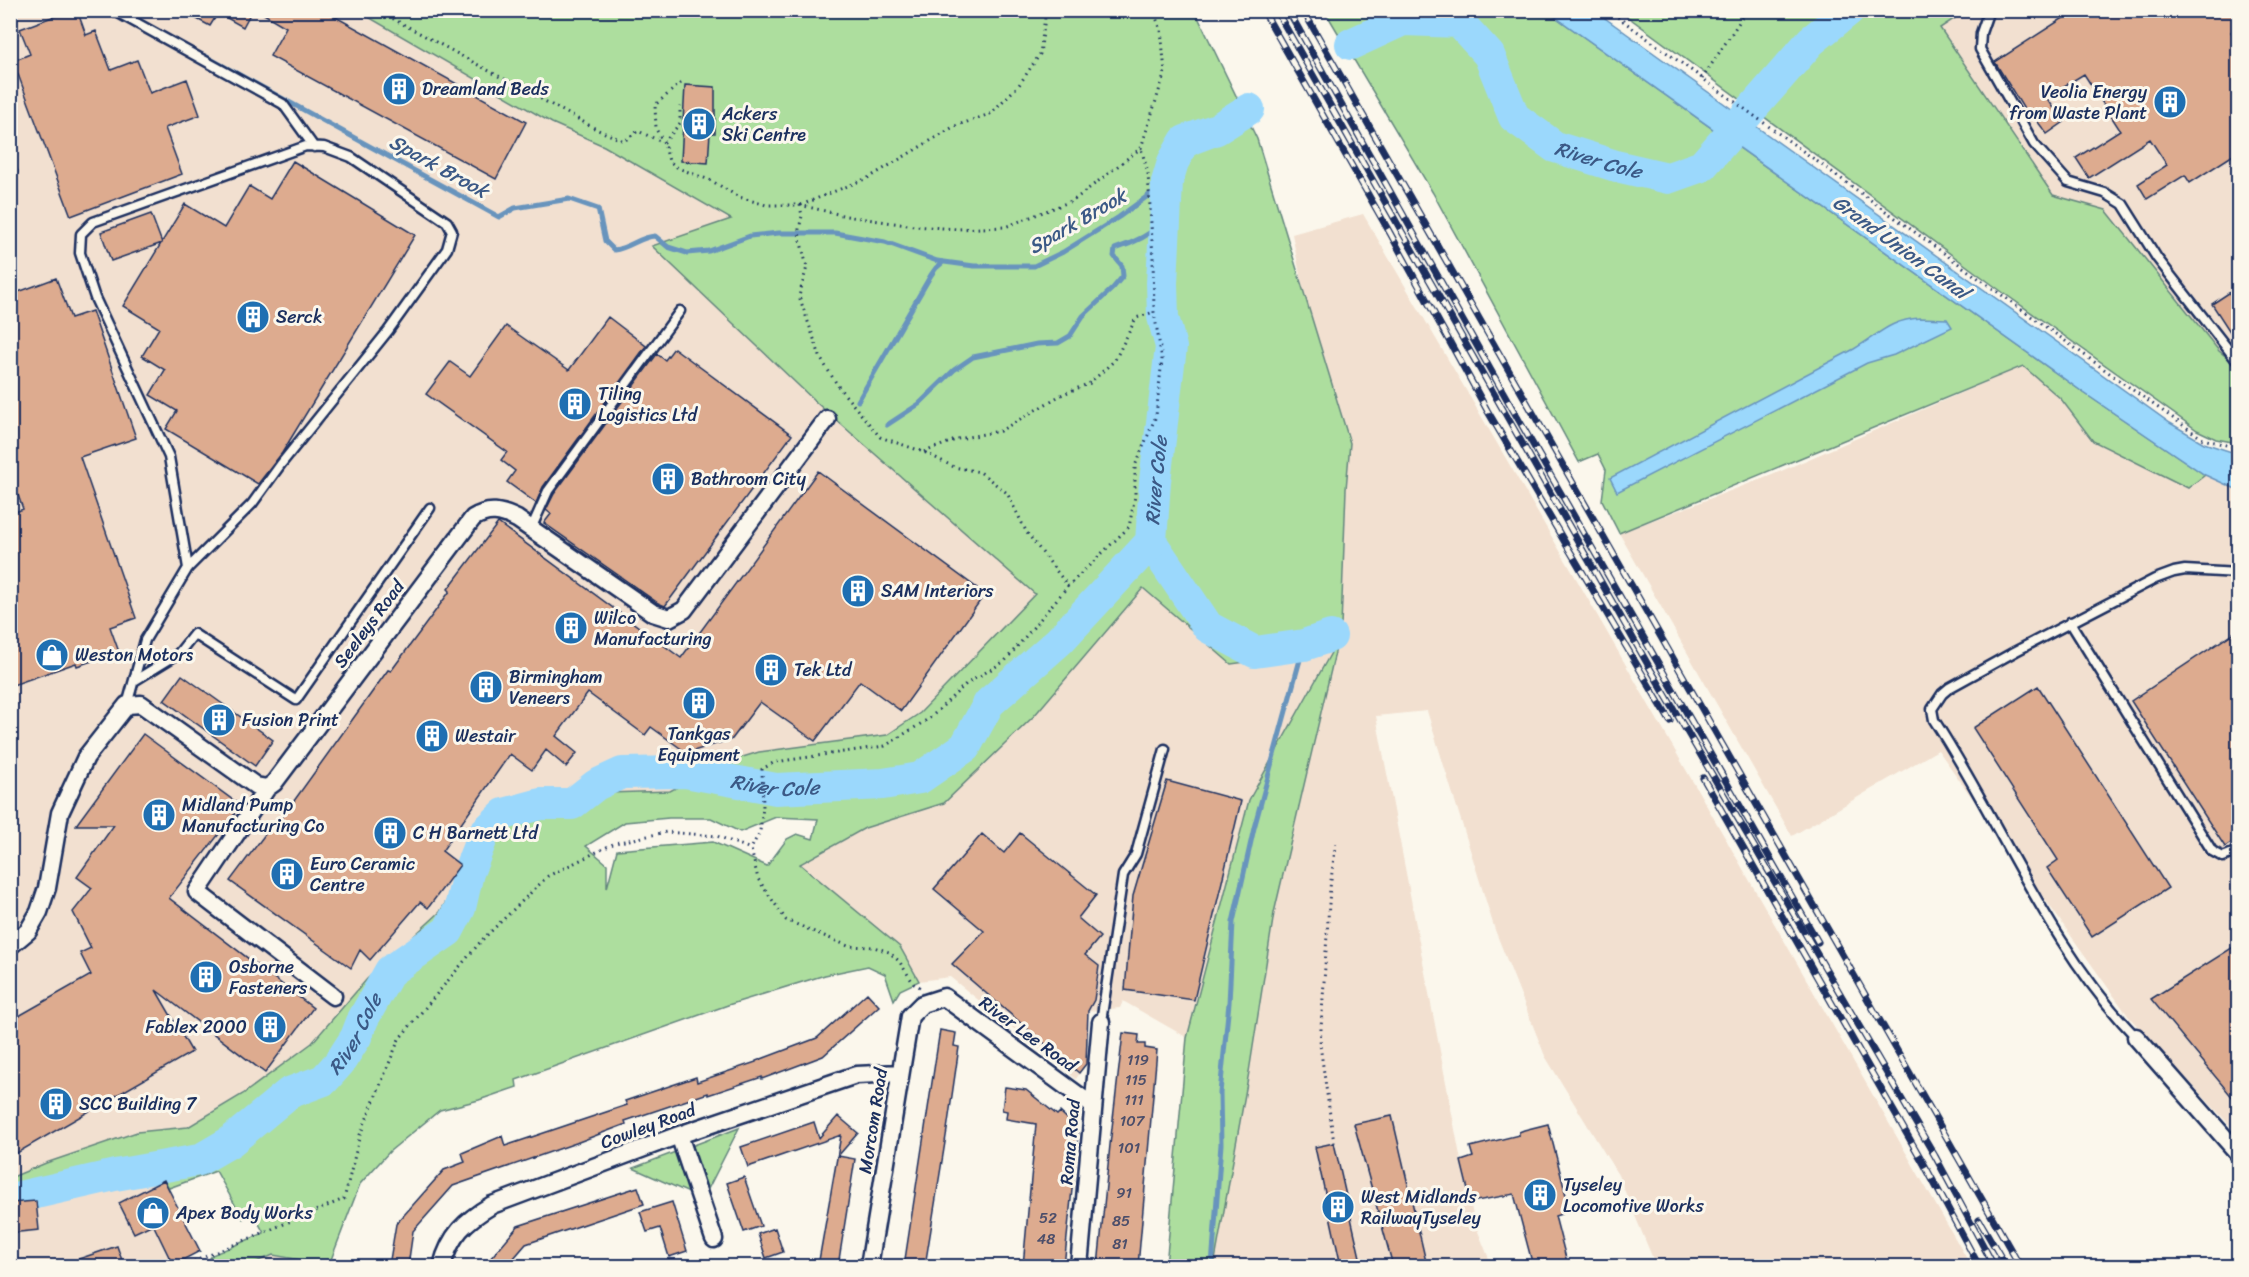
<svg xmlns="http://www.w3.org/2000/svg" width="2249" height="1277" font-family="Sriracha,sans-serif">
<rect width="100%" height="100%" fill="#fbf7ec"/>
<filter id="ink" filterUnits="userSpaceOnUse"><feTurbulence type="fractalNoise" baseFrequency=".0167" numOctaves="2"/><feDisplacementMap in="SourceGraphic" scale="12" xChannelSelector="R" yChannelSelector="G"/><feConvolveMatrix kernelMatrix="1 2 1 2 8 2 1 2 1" color-interpolation-filters="sRGB"/></filter>
<g filter="url(#ink)">
<path fill="#f2e0d0" d="M11,11H358L552,123L604,146L732,220L653,246L819,405L1035,594L920,713L887,735L759,752L723,763L670,791L577,794L470,846L458,881L440,912L367,979L312,1043L243,1094L188,1127L158,1169L200,1251L170,1266H11Z
M1966,11H2238V366L2219,351L2106,210L2053,195L1940,28Z
M1363,214L1577,580L1971,1266H1656L1618,1175L1545,1056L1495,930L1427,711L1376,716L1461,1161L1475,1224L1492,1266H1166L1186,1037L1123,1001L1120,1008L1088,1011L1086,1064L1076,1079L950,977L919,981L900,947L800,864L865,828L944,803L1034,716L1143,588L1231,664L1332,650L1350,443L1308,315L1292,234Z
M2023,366L2061,399L2093,441L2188,488L2205,475L2238,490V1134L2129,1017L1938,750L1792,836L1619,533L1772,475Z
M273,1255L336,1266H252Z"/>
<path fill="#adde9e" stroke="#64867e" stroke-width="1.5" fill-rule="evenodd" d="M358,11H1195L1257,139L1350,443L1346,489L1341,627L1274,913L1249,1072L1214,1266H1166L1187,1038L1249,800L1332,651L1231,664L1143,588L1034,716L944,803L865,828L800,864L900,947L919,981L900,990L894,1000L885,974L868,966L825,975L728,1005L516,1080L517,1087L479,1100L440,1110L390,1151L360,1184L329,1265L273,1255L247,1266H205L212,1255L264,1233L253,1213L243,1219L216,1171L169,1188L160,1173L159,1165L146,1164L11,1195L10,1178L46,1163L137,1132L188,1127L243,1094L312,1043L367,979L440,912L458,881L470,846L522,805L577,794L670,791L723,763L759,752L887,735L920,713L1035,594L819,405L652,246L731,219L604,146L552,123ZM776,817L818,819L813,839L797,834L787,839L767,866L713,842L617,850L607,888V864L586,846L625,822L669,818H711L740,832Z
M1325,11H1547L2084,393L2205,475L2188,488L2093,441L2061,399L2023,366L1619,533L1602,500L1606,470L1598,454L1579,462L1433,193Z
M1620,11H1966L1940,28L2053,195L2106,210L2219,351L2238,366V443L2216,439L2197,430L2005,294Z
M739,1128L707,1191L689,1193L633,1168Z"/>
<path fill="#9bd8fc" stroke="#6894bd" stroke-width="1.5" d="M1547,11H1595L2170,423L2204,443L2238,454V490L2205,475L2084,393Z
M1920,318L1947,319L1952,327L1894,355L1867,363L1617,492L1610,478L1854,349C1880,334 1889,320 1920,318Z"/>
<g fill="none" stroke-linecap="round" stroke-linejoin="round">
<path stroke="#6894bd" stroke-width="5" d="M125,10L144,23
M205,56L499,217L515,208L569,199L598,209L605,241L614,250C630,248 639,237 655,236L668,247L687,253L709,251L750,236L779,233H835L885,242L937,261L974,266H1034L1063,252L1119,217L1167,182
M858,401L931,275L936,268L943,262
M887,425L919,404L954,370L973,357L1037,344L1058,343L1070,336L1083,316L1113,288L1123,276L1122,266L1114,256L1115,249C1134,243 1150,235 1166,221
M1212,1266L1221,1144L1220,1093L1229,1003L1233,922L1254,828L1304,645"/>
<g stroke="#9bd8fc" stroke-width="32">
<path id="s1" d="M1351,44L1403,20L1459,22L1489,55L1514,117L1555,147L1616,166L1668,178L1702,166L1811,41L1849,10"/>
<path d="M1151,542L1208,627L1255,652L1304,645L1331,636"/>
<path id="s2" d="M10,1199L115,1175L199,1160L230,1142L289,1093L324,1080L340,1062L356,1037L363,1019L390,971L448,931L460,908L468,873L484,833L504,814L541,804H572L596,785L622,773L685,772L776,789L883,784L920,778L965,747L989,703L1059,641L1151,542L1155,481L1171,347L1163,317L1162,283L1167,182L1173,162L1185,141L1217,129L1249,109"/>
</g>
</g>
<path fill="#ddab8f" stroke="#1b2f5e" stroke-width="1.5" d="M71,10H77L86,35L96,31L111,70L137,60L150,93L187,79L200,115L165,128L182,174L71,216L13,61L30,54L20,29Z
M180,10H252L243,27L218,13L210,26Z
M257,10H323L526,122L496,179L270,56L286,27Z
M2060,10H2238V27L2231,32L2238,44V152L2190,183L2185,175L2147,199L2138,184L2167,165L2150,139L2089,178L2076,158L2120,130L2084,74L2046,97L2064,122L2047,134L2028,109L2025,111L1995,62L2065,17Z
M685,85L715,87V133H710L708,163L681,161Z
M293,161L415,235L282,453L258,484L166,429L177,411L150,395L165,370L142,356L159,328L123,306L185,204L224,228L249,186L270,199Z
M151,214L162,243L111,261L101,232Z
M56,278L71,318L92,311L136,438L80,457L136,618L110,627L119,652L77,666L76,663L10,686V514L23,509L13,481H10V295Z
M2238,287V344L2212,304Z
M608,317L646,346L543,487L536,503L507,482L515,471L501,460L507,452L426,394L450,362L470,376L506,326L569,370Z
M674,348L792,435L665,606L658,603L544,523L551,514L546,510L554,494L657,354L665,360Z
M818,471L985,594L901,711L860,681L815,741L760,702L732,739L687,753L651,727L645,735L588,693L556,736L577,753L566,767L546,750L532,770L510,754L442,851L460,865L428,908L420,902L370,960L360,950L351,968L230,881L278,817L281,819L388,670L391,671L450,591L448,589L498,523L681,658Z
M2238,630V838L2225,847L2131,701Z
M182,675L273,740L255,766L164,700Z
M2038,686L2168,888L2092,937L2047,868L2058,860L1973,728Z
M143,734L241,806L169,898L313,1008L265,1073L156,990L192,1052L10,1157V1021L91,975L80,953L91,948L73,912L92,888L77,877L114,825H76Z
M1167,781L1241,801L1194,1000L1125,990L1133,896Z
M1020,833L1096,895L1078,918L1100,937L1085,955L1099,966L1094,1000L1088,1011L1086,1064L1079,1073L952,964L984,931L934,889L982,834L1004,853Z
M2238,944V1104L2151,999Z
M867,993L879,1006L823,1056L762,1079V1077L708,1095V1093L625,1121L626,1124L576,1143L453,1186L413,1231L408,1266H389L396,1224L444,1170L465,1162L462,1153L502,1136L505,1146L627,1105L625,1101L696,1077L697,1082L756,1062V1061L817,1038Z
M940,1030L956,1033L954,1046L959,1047L947,1130L925,1266H904Z
M1123,1033L1139,1035L1138,1044H1145V1048L1157,1050L1138,1266H1098L1110,1145Z
M1005,1087L1026,1090L1057,1115L1060,1112L1075,1126L1078,1132L1064,1266H1023L1036,1124L1006,1119L1007,1111L1002,1110Z
M838,1116L858,1133L838,1156L855,1159L838,1266H818L841,1135L748,1167L741,1147L814,1122L819,1138Z
M1392,1116L1427,1266H1393L1354,1124Z
M1548,1124L1570,1211L1555,1216L1568,1266H1533L1514,1194L1471,1202L1461,1161L1473,1157L1470,1147L1519,1135V1132L1524,1130Z
M1334,1143L1362,1266H1341L1315,1147Z
M744,1177L761,1226L744,1232L727,1183Z
M164,1180L200,1251L173,1265L153,1224L134,1233L119,1203Z
M638,1187L644,1204L526,1244L507,1266H484L518,1226Z
M36,1201L39,1230L10,1233V1203Z
M672,1202L687,1251L669,1257L660,1228L647,1232L640,1212Z
M775,1228L783,1252L766,1258L758,1234Z
M117,1246L124,1266H65L64,1264Z"/>
<g fill="none" stroke-linecap="round" stroke-linejoin="round">
<defs>
<path id="service" d="M113,10L283,104L314,147
M1989,10L1981,33L1980,49L2034,144L2068,182L2105,193L2123,204L2157,258L2238,362
M10,172H12
M531,529L548,491L680,311
M2070,622L2212,851L2223,857L2238,851
M134,681L178,654L194,634L296,700L430,508
M127,705L145,640L188,568L252,504L281,464L388,331L447,249L452,231L447,222L351,157L324,147L306,146L93,222L81,234L80,253L95,298L169,457L188,568
M1101,1022L1123,875L1136,854L1165,749
M2136,1037C2048,946 2002,824 1934,720L1932,709L1942,694L1949,688L2016,651L2155,579L2174,572L2185,570L2238,573"/>
<path id="minor" d="M267,788L197,892L333,996
M10,946L28,931L39,912L47,888L60,813L86,757L127,705L141,704L256,786L267,788L274,783L473,518C489,508 501,511 517,519L653,613L669,618L684,610L827,419
M2136,1037L2238,1153
M679,1135L714,1239
M442,1266C450,1235 465,1221 492,1205L679,1135L856,1075L900,1073
M869,1266L910,1016L922,1004L944,997L1093,1106
M1079,1266L1101,1022"/>
</defs>
<use href="#service" stroke="#1b2f5e" stroke-width="13"/>
<use href="#minor" stroke="#1b2f5e" stroke-width="21"/>
<path stroke="#1b2f5e" stroke-width="3" stroke-dasharray="1.5 4.5" stroke-linecap="butt" d="M377,10L598,130L624,141L638,131L662,142
M1608,10L2144,398L2203,439L2238,448
M1702,79L1747,10
M681,83L655,105L656,129L664,143L669,161L678,168L712,181L739,197L766,205H800L846,216L914,226L958,229L1005,227L1074,200L1141,148L1165,72L1161,30L1153,10
M664,143L680,123V106
M800,205L802,216L799,229L800,239L807,267L799,296L821,359L840,389L880,437L924,452L954,467L980,472L1007,493L1027,533L1068,586
M801,205L870,177L955,126L990,114L1019,85L1040,54L1046,10
M924,452L958,439L1000,431L1061,395L1090,383L1115,360L1136,318L1154,312
M920,987L914,984L899,961L889,952L874,947L848,946L786,920L758,879L751,849L760,831L763,808L762,769L775,762L885,746L930,718L966,684L1005,661L1068,586L1129,527L1135,496V466L1156,416L1162,359L1154,312L1153,257L1148,173L1141,148
M1334,1143L1320,1045L1330,888L1336,841
M183,1266L344,1199L360,1135L399,1039L482,940L548,876L615,843L666,832L717,836L751,849"/>
<use href="#service" stroke="#fbf7ec" stroke-width="8"/>
<use href="#minor" stroke="#fbf7ec" stroke-width="16"/>
<defs>
<path id="rail" d="M1263,10L1390,233L1487,410L1670,721
M1276,10L1651,670L1935,1156L1994,1266
M1288,10L1512,408L1818,942
M1303,10L2020,1266
M1703,778L1924,1164L1979,1266
M1979,1220L2006,1266"/>
</defs>
<use href="#rail" stroke="#1b2f5e" stroke-width="7"/>
<use href="#rail" stroke="#fbf7ec" stroke-width="4.5" stroke-dasharray="14" stroke-linecap="butt"/>
</g>
</g>
<defs>
<symbol id="building-disc" viewBox="-11 -11 22 22"><circle r="9.5" fill="#1f6fb2" stroke="#fbf7ec"/><path d="M-4-6H4V6H1V3H-1V6H-4ZM-2.5-4.3h1.7v1.8h-1.7ZM.8-4.3h1.7v1.8H.8ZM-2.5-1h1.7V.8h-1.7ZM.8-1h1.7V.8H.8Z" fill="#fff"/></symbol>
<symbol id="shop-disc" viewBox="-11 -11 22 22"><circle r="9.5" fill="#1f6fb2" stroke="#fbf7ec"/><path d="M-5-2.5h2.3a2.7 3.5 0 0 1 5.4 0H5L5.5 6h-11ZM-1.5-2.5h3a1.5 2.3 0 0 0-3 0Z" fill="#fff"/></symbol>
</defs>
<g fill-rule="evenodd">
<use href="#building-disc" x="380" y="70" width="38" height="38"/>
<use href="#building-disc" x="2151" y="83" width="38" height="38"/>
<use href="#building-disc" x="680" y="105" width="38" height="38"/>
<use href="#building-disc" x="234" y="298" width="38" height="38"/>
<use href="#building-disc" x="556" y="385" width="38" height="38"/>
<use href="#building-disc" x="649" y="460" width="38" height="38"/>
<use href="#building-disc" x="839" y="572" width="38" height="38"/>
<use href="#building-disc" x="552" y="609" width="38" height="38"/>
<use href="#shop-disc" x="33" y="636" width="38" height="38"/>
<use href="#building-disc" x="752" y="651" width="38" height="38"/>
<use href="#building-disc" x="467" y="668" width="38" height="38"/>
<use href="#building-disc" x="680" y="684" width="38" height="38"/>
<use href="#building-disc" x="200" y="701" width="38" height="38"/>
<use href="#building-disc" x="413" y="717" width="38" height="38"/>
<use href="#building-disc" x="140" y="796" width="38" height="38"/>
<use href="#building-disc" x="371" y="814" width="38" height="38"/>
<use href="#building-disc" x="268" y="855" width="38" height="38"/>
<use href="#building-disc" x="187" y="958" width="38" height="38"/>
<use href="#building-disc" x="251" y="1008" width="38" height="38"/>
<use href="#building-disc" x="37" y="1085" width="38" height="38"/>
<use href="#building-disc" x="1521" y="1176" width="38" height="38"/>
<use href="#building-disc" x="1319" y="1188" width="38" height="38"/>
<use href="#shop-disc" x="134" y="1194" width="38" height="38"/>
</g>
<g text-anchor="middle" stroke-width="6" stroke-linejoin="round" paint-order="stroke">
<g font-size="15" fill="#4c4e6a">
<text x="1138" y="1065">119</text>
<text x="1136" y="1085">115</text>
<text x="1134" y="1105">111</text>
<text x="1132" y="1126">107</text>
<text x="1129" y="1153">101</text>
<text x="1124" y="1198">91</text>
<text x="1048" y="1223">52</text>
<text x="1121" y="1226">85</text>
<text x="1046" y="1244">48</text>
<text x="1120" y="1249">81</text>
</g>
<g font-size="18" fill="#1b2f5e" stroke="#fbf7ec" text-anchor="start">
<text x="422" y="95">Dreamland Beds</text>
<text x="2147" y="98" text-anchor="end">Veolia Energy<tspan x="2147" dy="21">from Waste Plant</tspan></text>
<text x="722" y="120">Ackers<tspan x="722" dy="21">Ski Centre</tspan></text>
<text x="276" y="323">Serck</text>
<text x="598" y="400">Tiling<tspan x="598" dy="21">Logistics Ltd</tspan></text>
<text x="691" y="485">Bathroom City</text>
<text x="881" y="597">SAM Interiors</text>
<text x="594" y="624">Wilco<tspan x="594" dy="21">Manufacturing</tspan></text>
<text x="75" y="661">Weston Motors</text>
<text x="794" y="676">Tek Ltd</text>
<text x="509" y="683">Birmingham<tspan x="509" dy="21">Veneers</tspan></text>
<text x="242" y="726">Fusion Print</text>
<text x="699" y="740" text-anchor="middle">Tankgas<tspan x="699" dy="21">Equipment</tspan></text>
<text x="455" y="742">Westair</text>
<text x="182" y="811">Midland Pump<tspan x="182" dy="21">Manufacturing Co</tspan></text>
<text x="413" y="839">C H Barnett Ltd</text>
<text x="310" y="870">Euro Ceramic<tspan x="310" dy="21">Centre</tspan></text>
<text x="229" y="973">Osborne<tspan x="229" dy="21">Fasteners</tspan></text>
<text x="247" y="1033" text-anchor="end">Fablex 2000</text>
<text x="79" y="1110">SCC Building 7</text>
<text x="1563" y="1191">Tyseley<tspan x="1563" dy="21">Locomotive Works</tspan></text>
<text x="1361" y="1203">West Midlands<tspan x="1361" dy="21">RailwayTyseley</tspan></text>
<text x="176" y="1219">Apex Body Works</text>
</g>
<g font-size="18" fill="#1b2f5e" stroke="#fbf7ec">
<text transform="translate(369 624) rotate(-53)" y="6">Seeleys Road</text>
<text transform="translate(1028 1034) rotate(36)" y="6">River Lee Road</text>
<text transform="translate(873 1121) rotate(-81)" y="6">Morcom Road</text>
<text transform="translate(648 1126) rotate(-20)" y="6">Cowley Road</text>
<text transform="translate(1070 1142) rotate(-85)" y="6">Roma Road</text>
</g>
<g font-size="20" font-style="italic" fill="#3b5986" stroke="#fbf7ec">
<text dy="7" stroke="none"><textPath href="#s1" startOffset="321">River Cole</textPath></text>
<text transform="translate(439 166) rotate(29)" y="7">Spark Brook</text>
<text transform="translate(1077 221) rotate(-30)" y="7">Spark Brook</text>
<text transform="translate(1901 247) rotate(36)" y="7">Grand Union Canal</text>
<text dy="7" stroke="none"><textPath href="#s2" startOffset="1498">River Cole</textPath></text>
<text dy="7" stroke="none"><textPath href="#s2" startOffset="957">River Cole</textPath></text>
<text dy="7" stroke="none"><textPath href="#s2" startOffset="399">River Cole</textPath></text>
</g>
</g>
<rect width="2249" height="1277" fill="none" stroke="#fbf7ec" stroke-width="36"/>
<rect x="18" y="18" width="2213" height="1241" fill="none" stroke="#1b2f5e" stroke-width="2" filter="url(#ink)"/>
</svg>
